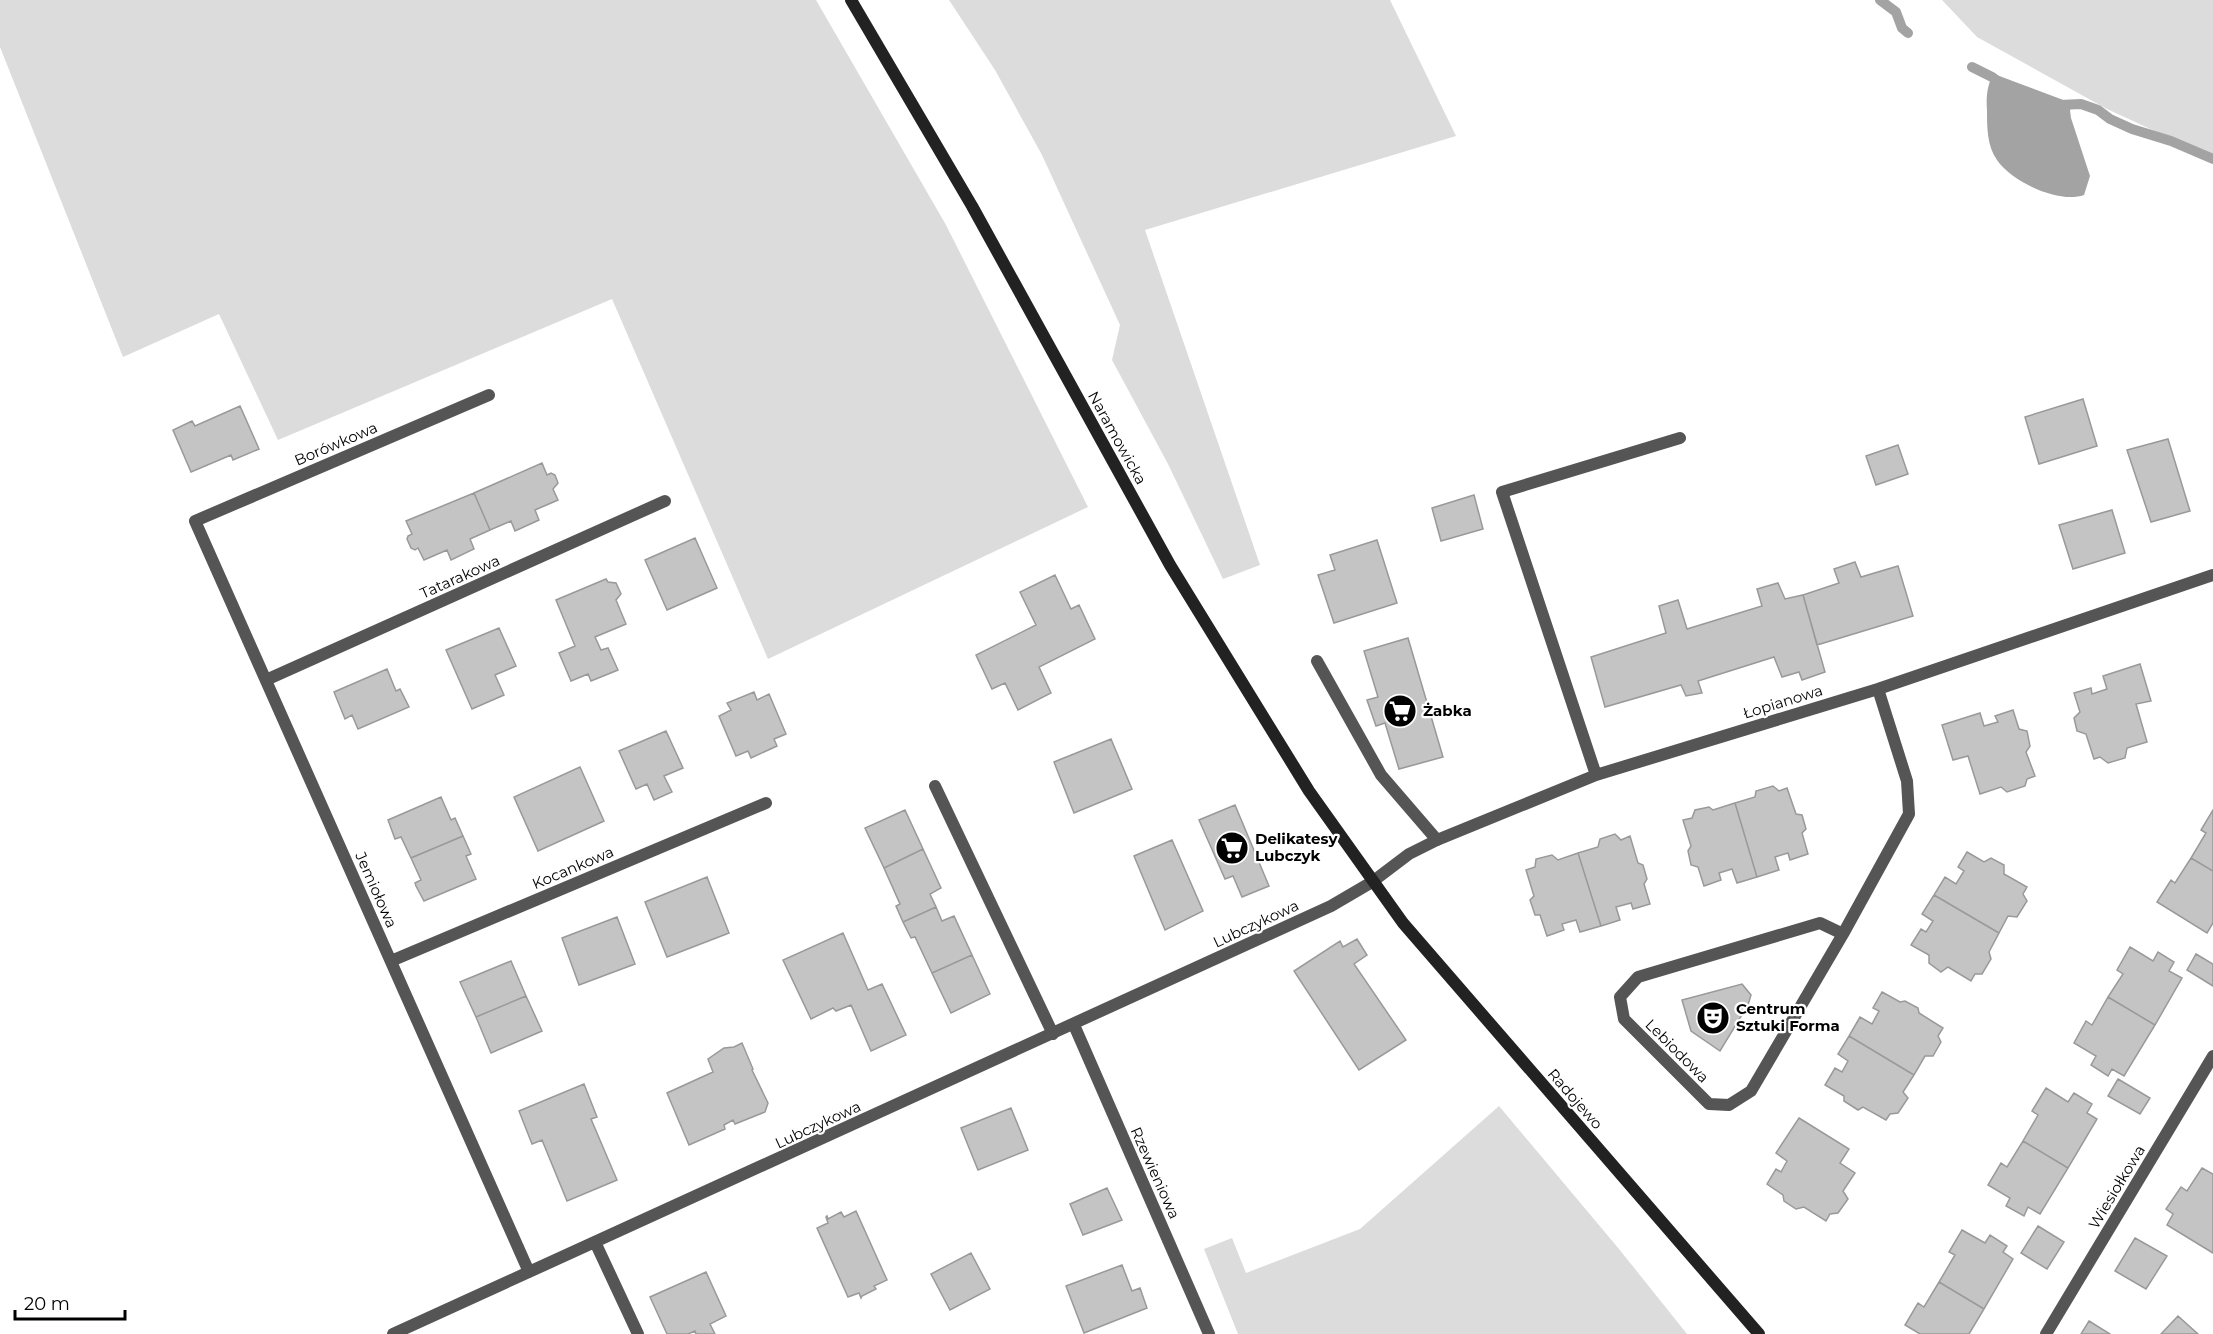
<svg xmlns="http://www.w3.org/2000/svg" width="2213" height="1334" font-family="Montserrat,sans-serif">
<rect width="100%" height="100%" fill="#fff"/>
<path fill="#dcdcdc" d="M0,0H816L946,225L1088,507L768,659L612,299L278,440L219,314L123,357L0,47Z
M949,0H1390L1456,136L1145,230L1260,565L1223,579L1168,464L1112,360L1120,325L1042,155L995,70Z
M1942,0H2213V158L2107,109L1977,37Z
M1499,1106L1619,1249L1687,1334H1238L1204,1249L1232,1238L1246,1273L1360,1229Z"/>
<path fill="#a3a3a3" d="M1994,74L2074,104L2070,110L2071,118L2090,176L2084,195C2059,204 2012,182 1997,160C1987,146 1987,127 1987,110C1986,99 1987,83 1994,74Z"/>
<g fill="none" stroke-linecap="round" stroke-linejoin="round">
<path stroke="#a3a3a3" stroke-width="10" d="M1880,0L1896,12L1902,28L1908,33
M1972,67L1992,77L2001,84
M2060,105L2081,104L2098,110L2110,119L2132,129L2171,141L2213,159"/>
</g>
<path fill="#c4c4c4" stroke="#999" stroke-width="1.5" d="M2083,399L2097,446L2039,464L2025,417Z
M240,406L259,449L233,460L231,455L191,472L173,430L192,421L195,426Z
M2168,439L2190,511L2151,522L2127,450Z
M1898,445L1908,474L1876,485L1866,456Z
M542,463L547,475L551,473L555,475L558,483L553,489L558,500L535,510L539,520L515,531L511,521L490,530L474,493Z
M474,493L490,530L470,539L474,549L451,560L447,550L424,560L418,548L415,550L411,548L407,539L408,536L412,534L406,521Z
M1474,495L1483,529L1441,541L1432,508Z
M2112,510L2125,553L2073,569L2059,525Z
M695,538L717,588L667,610L645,560Z
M1377,540L1397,603L1334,623L1318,575L1335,570L1330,555Z
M1855,562L1861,577L1898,566L1913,616L1817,645L1803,595L1839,583L1834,569Z
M1055,575L1071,609L1079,605L1095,639L1039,667L1051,693L1018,710L1005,683L992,689L976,655L1036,625L1020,592Z
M606,579L608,582L616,583L621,594L616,600L626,624L595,637L601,650L608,648L618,670L591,681L588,674L571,681L559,653L575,646L556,600Z
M1778,583L1785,599L1803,595L1825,672L1802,680L1799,672L1782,677L1774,657L1698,681L1702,693L1686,696L1681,685L1605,707L1591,657L1666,633L1659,606L1678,600L1687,629L1762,606L1757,589Z
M499,628L516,666L495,675L504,695L472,709L446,650Z
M1408,638L1443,757L1399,769L1385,723L1376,726L1367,700L1378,697L1364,651Z
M2140,664L2151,701L2136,704L2147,742L2127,748L2125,758L2108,763L2100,757L2094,759L2086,734L2077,731L2074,718L2080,712L2074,693L2091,688L2092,694L2107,689L2103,676Z
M387,669L396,691L400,689L409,707L358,729L352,715L345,719L334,692Z
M754,692L757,700L769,694L786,734L774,739L777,746L751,758L748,751L736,756L719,716L731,710L727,703Z
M2013,710L2019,729L2027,731L2030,746L2026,752L2035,776L2027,779L2025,786L2007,792L2001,787L1980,794L1968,756L1953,760L1942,725L1980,713L1984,726L1998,722L1995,716Z
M666,731L683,768L664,776L672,792L654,800L647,784L636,789L619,751Z
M1111,739L1132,789L1074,813L1054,762Z
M580,767L604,821L538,851L514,797Z
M1773,786L1779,791L1787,788L1796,814L1802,815L1806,829L1802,833L1808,854L1790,860L1788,853L1775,857L1779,870L1757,877L1735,803L1755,797L1756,791Z
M441,797L451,820L455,818L463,836L411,858L401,837L395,839L388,820Z
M1735,803L1757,877L1737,883L1732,869L1719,873L1721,880L1704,886L1698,867L1691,865L1688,851L1691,846L1683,820L1692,818L1695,810L1709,807L1713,810Z
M1235,805L1269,886L1242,897L1233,876L1225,879L1199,820Z
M905,810L923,849L884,868L865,828Z
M2213,810V871L2191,858L2206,833L2201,830Z
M1615,834L1621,840L1630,836L1638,863L1643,865L1647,879L1644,884L1650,904L1633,909L1631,903L1616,907L1620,920L1601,926L1578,853L1598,847L1600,839Z
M463,836L471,854L466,856L476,879L424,901L416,886L415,883L421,880L411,858Z
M1172,840L1203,911L1165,930L1134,856Z
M923,849L941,888L930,894L936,907L903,922L896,906L900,904L884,868Z
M1967,852L1984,862L1991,858L2004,865V874L2027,887L2023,894L2027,901L2017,917L2008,916L1999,933L1934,895L1945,877L1956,884L1964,871L1958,867Z
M1578,853L1601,926L1580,932L1576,920L1562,924L1564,930L1547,936L1540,915H1535L1530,900L1534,896L1526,870L1535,867L1536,859L1552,855L1558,860Z
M2191,858L2213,871V923L2207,933L2157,902L2171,880L2175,883Z
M707,877L729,933L667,957L645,902Z
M1934,895L1999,933L1989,952L1991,959L1982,974H1975L1971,981L1948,967L1941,972L1929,963V955L1911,945L1921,929L1926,932L1933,921L1922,914Z
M936,907L942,921L954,916L972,955L932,973L915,937L911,938L903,922Z
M617,917L635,964L579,985L562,938Z
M843,933L868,990L882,984L906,1035L871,1051L851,1005L836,1011L833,1008L811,1019L783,960Z
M1357,939L1367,955L1354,964L1406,1040L1359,1070L1294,971L1340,941L1343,947Z
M2130,947L2153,961L2158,952L2174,962L2169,971L2182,978L2155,1025L2108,997L2123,974L2117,970Z
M2196,954L2213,964V986L2187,970Z
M972,955L990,994L951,1013L932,973Z
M511,961L526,996L476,1017L460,982Z
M1742,984L1751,995L1748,1005L1720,1051L1691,1031L1682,1000Z
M1882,992L1900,1002L1905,1001L1918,1008L1919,1013L1943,1028L1938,1036L1941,1042L1933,1056H1925L1914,1075L1849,1036L1860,1017L1872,1024L1879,1011L1873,1008Z
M526,996L542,1031L491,1053L476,1017Z
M2108,997L2155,1025L2124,1076L2112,1069L2108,1076L2091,1065L2096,1056L2074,1043L2086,1021L2092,1025Z
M1849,1036L1914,1075L1903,1092L1908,1098L1898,1113L1890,1114L1886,1120L1863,1107L1858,1110L1844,1101V1096L1825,1085L1835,1068L1842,1072L1848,1061L1838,1054Z
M742,1043L753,1069L752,1070L768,1103L765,1112L735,1124L733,1120L724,1125L725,1129L689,1145L667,1093L713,1072L708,1059L724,1048L734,1047Z
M2118,1079L2150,1098L2140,1114L2108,1096Z
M584,1084L597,1117L591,1119L617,1180L567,1201L542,1140L532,1144L519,1111Z
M2046,1088L2068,1102L2074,1093L2092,1104L2087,1113L2097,1119L2068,1168L2023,1141L2038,1115L2032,1111Z
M1011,1108L1028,1150L978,1170L961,1128Z
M1799,1118L1849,1149L1840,1163L1855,1173L1843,1191L1848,1199L1838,1213L1830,1214L1826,1221L1804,1207L1796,1209L1784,1201L1783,1195L1767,1184L1776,1169L1781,1172L1787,1161L1776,1153Z
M2023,1141L2068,1168L2040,1214L2028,1207L2024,1216L2006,1206L2010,1198L1988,1185L2001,1163L2007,1167Z
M2202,1168L2213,1174V1253L2167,1225L2173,1214L2166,1209L2181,1187L2187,1191Z
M1107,1188L1122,1220L1083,1235L1070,1204Z
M856,1211L887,1280L874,1286L876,1289L862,1296L861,1298L859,1293L848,1297L817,1228L828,1223L826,1217L827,1216L828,1219L841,1212L844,1217Z
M2038,1226L2064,1242L2047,1269L2021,1253Z
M1962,1230L1985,1243L1990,1235L2007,1246L2003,1252L2013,1259L1984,1309L1939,1282L1955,1255L1949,1252Z
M2135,1238L2167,1256L2146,1289L2115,1271Z
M971,1253L990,1289L950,1310L931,1274Z
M1122,1265L1132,1291L1140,1288L1147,1308L1084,1333L1066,1286Z
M706,1272L726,1316L710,1324L715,1334H696L695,1331L688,1334H667L650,1297Z
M1939,1282L1984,1309L1969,1334H1920L1905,1325L1918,1303L1924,1307Z
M2178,1316L2198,1334H2161Z
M2089,1321L2110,1334H2081Z"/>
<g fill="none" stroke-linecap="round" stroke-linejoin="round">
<path stroke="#555" stroke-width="12" d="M1317,661L1381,775L1437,840"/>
<path stroke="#555" stroke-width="12" d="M489,395L195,521L529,1272
M266,680L665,501
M1596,775L1502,492L1680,438
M935,786L1053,1034
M1843,934L1820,923L1638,977L1620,997L1624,1019L1709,1104L1729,1105L1751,1091L1843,934L1909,814L1907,781L1878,689
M391,961L766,803
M1074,1025L1209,1334
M595,1242L638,1334
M393,1334L1331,906L1372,882L1409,854L1437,840L1596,775L1878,689L2213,575
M2046,1334L2213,1056"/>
<path stroke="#222" stroke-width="12" d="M851,0L972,206L1170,565L1309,791L1403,923L1759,1334"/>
</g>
<defs>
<symbol id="supermarket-disc" viewBox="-11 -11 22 22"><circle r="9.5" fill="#000" stroke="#fff"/><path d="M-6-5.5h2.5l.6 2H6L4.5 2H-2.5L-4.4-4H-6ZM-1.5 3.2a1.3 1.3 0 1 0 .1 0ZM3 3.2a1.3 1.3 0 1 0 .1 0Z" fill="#fff"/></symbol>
<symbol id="theatre-disc" viewBox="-11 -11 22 22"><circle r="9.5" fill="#000" stroke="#fff"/><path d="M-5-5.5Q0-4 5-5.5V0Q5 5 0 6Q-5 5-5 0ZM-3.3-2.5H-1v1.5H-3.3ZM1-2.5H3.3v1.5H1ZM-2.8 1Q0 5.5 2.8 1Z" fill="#fff"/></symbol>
</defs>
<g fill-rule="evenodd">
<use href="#supermarket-disc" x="1381" y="692" width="38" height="38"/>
<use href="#supermarket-disc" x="1213" y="829" width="38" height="38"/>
<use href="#theatre-disc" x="1694" y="999" width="38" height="38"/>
</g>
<g text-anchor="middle" stroke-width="4.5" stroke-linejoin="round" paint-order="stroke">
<g font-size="15" fill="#000" stroke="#fff">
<text transform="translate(1117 438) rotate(61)" y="5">Naramowicka</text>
<text transform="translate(336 444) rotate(-23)" y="5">Borówkowa</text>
<text transform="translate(460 577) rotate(-24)" y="5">Tatarakowa</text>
<text transform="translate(1783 702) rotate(-17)" y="5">Łopianowa</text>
<text transform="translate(573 868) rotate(-23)" y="5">Kocankowa</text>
<text transform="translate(376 890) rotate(66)" y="5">Jemiołowa</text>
<text transform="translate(1256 924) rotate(-25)" y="5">Lubczykowa</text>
<text transform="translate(1677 1051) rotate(45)" y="5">Lebiodowa</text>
<text transform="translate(1575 1099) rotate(49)" y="5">Radojewo</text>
<text transform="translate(818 1125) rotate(-25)" y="5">Lubczykowa</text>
<text transform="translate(1155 1173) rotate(66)" y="5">Rzewieniowa</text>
<text transform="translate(2117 1187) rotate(-59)" y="5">Wiesiołkowa</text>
</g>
<g font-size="15" font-weight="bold" fill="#000" stroke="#fff" text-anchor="start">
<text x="1423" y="716">Żabka</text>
<text x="1255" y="844">Delikatesy<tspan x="1255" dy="17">Lubczyk</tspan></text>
<text x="1736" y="1014">Centrum<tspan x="1736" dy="17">Sztuki Forma</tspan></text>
</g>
</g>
<path d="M15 1310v9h110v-9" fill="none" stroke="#000000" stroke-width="3"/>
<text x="24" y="1310" font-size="18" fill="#000000" stroke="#ffffff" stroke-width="4.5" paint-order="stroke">20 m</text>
</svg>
